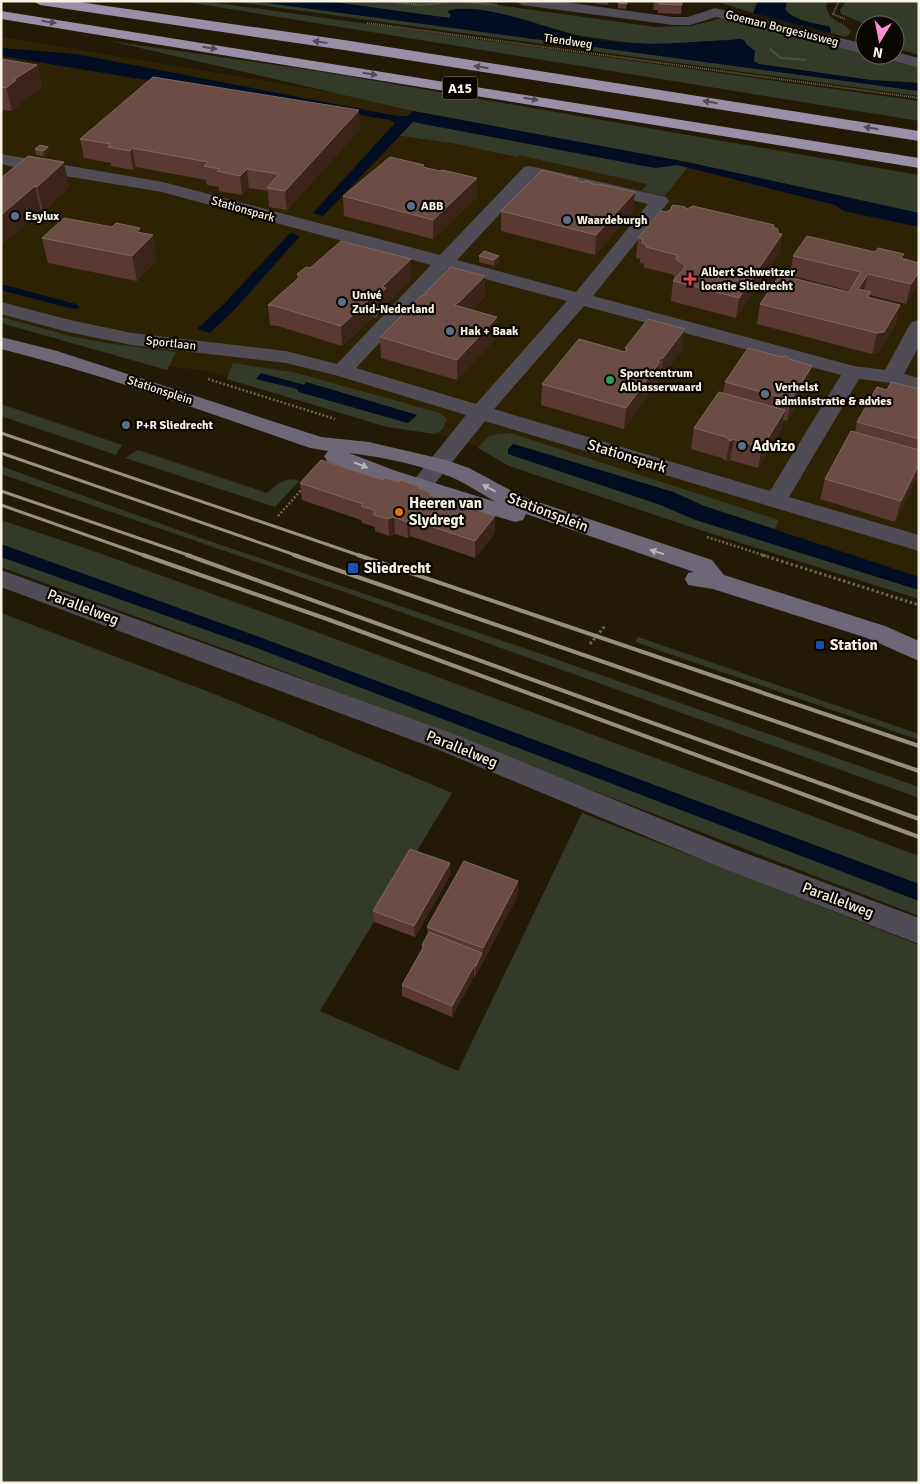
<svg xmlns="http://www.w3.org/2000/svg" width="920" height="1484" font-family="Signika,sans-serif">
<rect width="100%" height="100%" fill="#221a04"/>
<path fill="#2d2304" d="M1,37L420,107L919,200V587L432,432L389,425L208,371L163,366L1,321Z"/>
<path fill="#333b28" fill-rule="evenodd" d="M180,1H203L919,101V121Z
M230,1H253L348,13L919,91V96Z
M326,1H469L655,27L691,26L727,17L919,68V83L870,80L759,64L753,61L755,51L740,39L659,45L624,42L576,35L510,16L448,12L451,15L449,18Z
M715,1H758L753,13Z
M787,1H829L826,5C829,24 842,19 851,32L846,37L831,33L830,27L801,20L788,13L785,9Z
M846,1H919V55L895,48V25H868L841,14L840,10Z
M110,41L330,73L919,175V213L687,162L413,111Z
M411,118L677,165L688,167L665,196L642,191L647,184L519,155L517,157L452,143L395,135Z
M1,317L69,336L106,343L176,352L167,370L1,323Z
M233,363L297,373L440,413L447,419L443,429L435,434L387,427L227,379ZM261,374L305,385L306,382L417,415L408,423L299,392L298,389Z
M1,404L122,445L116,455L1,416Z
M510,433L779,520L775,529L704,506L673,492L514,444L508,449L509,454L658,504L696,520L919,590V599L697,529L509,466L478,448C488,434 493,434 510,433Z
M138,450L267,493C277,484 285,476 299,481L275,507L125,458Z
M1,466L192,535L547,656L919,787V798L353,595L1,474Z
M1,520L85,548L279,618L919,856V916L246,657L1,567Z
M1,613L222,697L452,793L320,1011L458,1071L582,813L919,945V1483H1Z
M638,637L919,734V740L635,642Z"/>
<path fill="#000d22" d="M253,1H326L449,18L451,15L447,11C484,0 550,31 588,38C629,46 669,44 709,41C720,40 729,41 740,39L744,40L747,45L755,51L754,61L759,64L870,80L919,83V91Z
M758,1H787L785,9C794,22 816,23 830,27L831,33L753,13Z
M1,48L76,54L397,116H407L413,111L687,162L919,213V227L844,211L835,205L677,165L656,168L644,166L413,122L323,216L313,213L395,123L390,120L1,56Z
M290,233L300,236L236,308L210,333L197,329L224,304Z
M1,284L76,304L80,307L76,309L69,308L1,290Z
M261,373L304,385L306,382L417,415L408,423L299,392L297,389L256,379Z
M513,444L673,492L704,506L919,577V590L696,520L658,504L508,454V449Z
M1,544L262,638L919,884V901L254,647L1,557Z"/>
<g fill="none" stroke-linecap="round" stroke-linejoin="round">
<path stroke="#6c6552" stroke-width="2" stroke-dasharray="1 1" stroke-linecap="butt" d="M385,1L421,5L458,1L497,5
M839,1L833,14L845,19
M367,23L919,98
M770,49L781,58L807,60"/>
<path stroke="#6c6552" stroke-width="2.5" stroke-dasharray="2 2" stroke-linecap="butt" d="M208,379L335,419
M278,516L303,488
M707,537L766,556"/>
<path stroke="#6c6552" stroke-width="3" stroke-dasharray="2.5 2.5" stroke-linecap="butt" d="M762,555L919,605
M590,644L605,626"/>
<path fill="#4f4c56" fill-rule="evenodd" d="M515,1H557L673,17H688L715,8L865,44V54L716,17L690,25H673L522,5Z
M895,52L919,58V68L883,58L880,55H895Z
M1,154L163,182L440,255L524,167L530,166L666,197L669,201L666,205L593,296L854,366L885,370L909,326L912,322L919,320V346L904,374L919,378V390L891,383L859,379L789,497L919,535V551L485,421L429,491L421,493L413,491L409,486L413,481L466,415L335,375L286,363L132,345L68,332L1,314V302L70,320L132,333L286,351L337,364L431,265L162,192L41,172L7,199L1,200V186L24,169L1,164ZM534,177L648,204L576,292L457,260ZM448,269L567,301L476,404L356,368ZM584,306L841,375L770,491L494,409Z"/>
<path fill="#4f4c56" fill-rule="evenodd" d="M1,570L459,736L737,850L919,918V944L717,866L439,750L1,587Z"/>
<path fill="#6d6777" fill-rule="evenodd" d="M1,337L57,351L321,437L369,442L446,460L469,468L523,497L712,560L724,575L885,626L919,641V661L867,638L713,589L688,585L685,579L688,573L694,572L526,514L523,520L515,522L380,481L327,461L324,456L328,451L310,448C208,413 106,375 1,349ZM349,453C383,457 420,465 451,477C467,484 482,494 496,502L396,471Z"/>
<path fill="#998fa8" fill-rule="evenodd" d="M33,1H72L344,40L919,131V141L344,50L40,5Z
M1,11L919,158V168L1,19Z"/>
<path stroke="#96907e" stroke-width="3" d="M1,433L361,556
M1,453L298,556
M1,491L191,556
M1,505L146,556"/>
<path stroke="#96907e" stroke-width="4" d="M143,555L327,619L919,837
M187,555L919,819
M294,555L919,771
M358,555L919,746"/>
</g>
<path fill="#5a3933" d="M585,1H610L607,5L585,2Z
M618,1H627L626,9L618,8Z
M654,1H682L681,14L658,13V10H653Z
M1,59L37,65L42,88L21,102V104L12,111L1,110Z
M360,129L287,210L269,207L268,191L249,188L242,195L219,191V187L207,185L206,180L136,167L133,170L111,166V163L84,158L80,139Z
M48,147L49,152L44,156L36,155L35,149Z
M424,167L440,171L477,178V197L433,239L344,216L343,196Z
M1,178L69,187L43,212L41,211Z
M578,179V181L633,212L595,255L501,231V211Z
M671,207L774,225V228L778,233L782,234L779,254L736,318L671,301L673,281L675,280L674,279V275L643,267L644,264L640,263V259L636,258L638,238L666,212L670,210Z
M141,232L157,260L137,281L48,263L42,238Z
M479,256H499V261L494,266L479,262Z
M793,256L903,259L919,263L918,283L906,304L870,295L869,297L900,305L895,325L879,352L872,354L757,324L760,304L849,292L850,291L790,275Z
M310,268L411,279L387,303V308L377,318L373,317L342,346L278,326L270,325L268,305L297,279V274Z
M425,293L485,296L471,310L497,317V337L457,380L381,358L380,337L425,294Z
M625,348L682,349L660,379L658,378V382L624,429L541,405L542,384L625,352Z
M725,382L808,386L787,421L783,420L781,430L758,468L730,460L726,461L722,458L691,449L694,428L723,393Z
M919,389V472L895,522L820,499L825,479L855,432L857,422L887,390Z
M399,482L420,487V489L495,533L475,558L410,536L408,538L395,534L389,536L375,531V527L362,523L361,520L302,500L300,483Z
M451,874L415,937L374,922L373,911Z
M518,881L517,897L475,977L474,976L452,1017L402,996V985L422,950V945L428,935L427,927Z"/>
<path fill="#3c2418" d="M37,65L42,88L21,102V104L12,111L6,88L13,80Z
M359,110L360,129L287,210L285,191Z
M48,147L49,152L44,156L43,151Z
M132,148L136,167L133,170L130,151Z
M64,162L69,187L43,212L37,187Z
M247,169L249,188L242,195L240,176Z
M477,178V197L433,239V220Z
M35,186L41,211L1,246V215Z
M635,192L633,212L595,255L596,235Z
M140,228L143,244L153,235L157,260L137,281L132,256L137,232Z
M782,234L779,254L736,318L739,298Z
M499,256V261L494,266V260Z
M411,259V279L387,303V308L377,318L376,298L382,287Z
M919,272L918,283L906,304L911,284Z
M868,274L863,294L858,289Z
M485,276V296L459,322L454,305Z
M372,297L373,317L342,346L341,326Z
M900,305L895,325L879,352L872,354L877,333Z
M497,317V337L457,380V360Z
M685,329L682,349L660,379L663,358Z
M661,358L658,382L624,429L626,408Z
M812,366L808,386L787,421L791,400Z
M785,410L781,430L758,468L762,448Z
M734,439L730,460L726,461L730,441Z
M919,464V472L895,522L901,501Z
M495,516V533L475,558V541Z
M394,517L395,534L389,536L388,519Z
M409,519L410,536L408,538L407,522Z
M450,863L451,874L415,937L414,926Z
M518,881L517,897L475,977L476,966L482,953L483,948Z
M474,966V976L452,1017V1006Z"/>
<path fill="#6b4d46" stroke="#81675f" d="M618,1H627V4L618,3Z
M659,1H682V5L659,4Z
M1,59L37,65L13,80H16L6,88L1,87Z
M153,77L359,110L285,191L267,188L279,174L247,169L240,176L217,171L220,169L204,166L208,162L132,148L130,151L108,147L111,144L80,139Z
M40,145L48,147L43,151L35,149Z
M28,156L64,162L37,187L35,186L1,215V178Z
M390,157L424,165L422,167L440,171L442,170L477,178L433,220L343,196Z
M542,170L578,179L576,181L583,182L587,181L596,185L598,184L635,192L596,235L501,211Z
M673,205L685,207L687,209L693,206L774,225L773,227L778,229V233L782,234L739,298L673,281L686,266L676,259L677,255L646,247L647,245L642,243L643,239L638,238L661,211L666,212L672,209L671,207Z
M64,218L112,227L116,223L140,228L137,232L153,235L132,256L42,238Z
M807,236L875,252L878,248L904,254L901,258L919,263V272L911,284L868,274L858,289L871,292L867,297L900,305L884,332L877,333L760,304L780,275L849,292L861,272L793,256Z
M341,241L411,259L382,287L386,288L376,298L372,297L341,326L275,306L268,305L301,276L297,274L306,267L310,268Z
M484,251L499,256L494,260L479,256Z
M451,267L485,276L459,302L454,305L497,317L457,360L380,337L421,296L427,294L425,293Z
M648,319L685,329L663,358H661L658,361L660,362L626,408L542,384L579,339L625,352L628,349L625,348Z
M748,348L781,357L787,356L790,359L812,366L791,400L725,382Z
M891,382L919,389V439L857,422L877,387L887,390Z
M719,392L785,410L762,448L734,439L730,441L726,437L694,428Z
M851,431L919,450V464L901,501L825,479Z
M321,460L383,480L385,478L399,482L400,480L420,487L418,488L431,493L430,495L495,516L475,541L409,519L407,522L394,517L388,519L374,515V510L361,506L363,504L300,483Z
M410,849L450,863L414,926L373,911Z
M464,861L518,881L483,948L427,927Z
M429,932L482,953L476,966H474L452,1006L402,985L424,946L422,945Z"/>
<defs><path id="oneway-solid" d="M-6-.8H1V-3.2L6.5 0L1 3.2V.8H-6Z" transform="scale(1.25)"/></defs>
<g fill="#514a54">
<use href="#oneway-solid" transform="translate(49 22) rotate(9)"/>
<use href="#oneway-solid" transform="translate(320 42) rotate(-172)"/>
<use href="#oneway-solid" transform="translate(210 48) rotate(9)"/>
<use href="#oneway-solid" transform="translate(481 67) rotate(-171)"/>
<use href="#oneway-solid" transform="translate(370 74) rotate(9)"/>
<use href="#oneway-solid" transform="translate(531 99) rotate(9)"/>
<use href="#oneway-solid" transform="translate(710 102) rotate(-171)"/>
<use href="#oneway-solid" transform="translate(871 128) rotate(-171)"/>
</g>
<g fill="#b9b4b4">
<use href="#oneway-solid" transform="translate(361 465) rotate(21)"/>
<use href="#oneway-solid" transform="translate(489 488) rotate(-152)"/>
<use href="#oneway-solid" transform="translate(657 552) rotate(-162)"/>
</g>
<g fill="#5c6f8a" stroke="#090601" stroke-width="2">
<circle cx="411" cy="206" r="5"/>
<circle cx="15" cy="216" r="5"/>
<circle cx="567" cy="220" r="5"/>
<circle cx="342" cy="302" r="5"/>
<circle cx="450" cy="331" r="5"/>
<circle cx="765" cy="394" r="5"/>
<circle cx="126" cy="425" r="5"/>
<circle cx="742" cy="446" r="5"/>
</g>
<path fill="#e0444e" stroke="#090601" stroke-width="2" d="M687.5 271.5h5v5h5v5h-5v5h-5v-5h-5v-5h5z"/>
<circle fill="#2e9e5b" stroke="#090601" stroke-width="2" cx="610" cy="380" r="5"/>
<circle fill="#e8710a" stroke="#090601" stroke-width="2" cx="399" cy="512" r="5"/>
<g fill="#1a4fb4" stroke="#090601" stroke-width="2">
<rect x="347" y="562" width="12" height="12" rx="2.5"/>
<rect x="815" y="640" width="10" height="10" rx="2.5"/>
</g>
<g text-anchor="middle" stroke-width="4.5" stroke-linejoin="round" paint-order="stroke">
<g font-size="12" fill="#f8f3e5" stroke="#090601">
<text transform="translate(782 28) rotate(14)" y="4">Goeman Borgesiusweg</text>
<text transform="translate(568 41) rotate(8)" y="4">Tiendweg</text>
<text transform="translate(243 209) rotate(16)" y="4">Stationspark</text>
<text transform="translate(171 343) rotate(6)" y="4">Sportlaan</text>
<text transform="translate(160 390) rotate(18)" y="4">Stationsplein</text>
</g>
<g font-size="12" font-weight="bold" fill="#f8f3e5" stroke="#090601" text-anchor="start">
<text x="421" y="210">ABB</text>
<text x="25" y="220">Esylux</text>
<text x="577" y="224">Waardeburgh</text>
<text x="701" y="276">Albert Schweitzer<tspan x="701" dy="14">locatie Sliedrecht</tspan></text>
<text x="352" y="299">Univé<tspan x="352" dy="14">Zuid-Nederland</tspan></text>
<text x="460" y="335">Hak + Baak</text>
<text x="620" y="377">Sportcentrum<tspan x="620" dy="14">Alblasserwaard</tspan></text>
<text x="775" y="391">Verhelst<tspan x="775" dy="14">administratie &amp; advies</tspan></text>
<text x="136" y="429">P+R Sliedrecht</text>
</g>
<rect fill="#090601" stroke="#b0aca1" stroke-width="1" x="442.5" y="76.5" width="35" height="23" rx="4"/>
<g font-size="14" font-weight="bold" fill="#f8f3e5">
<text x="460" y="93">A15</text>
</g>
<g font-size="15" font-weight="bold" fill="#f8f3e5" stroke="#090601" text-anchor="start">
<text x="752" y="451">Advizo</text>
<text x="409" y="508">Heeren van<tspan x="409" dy="17">Slydregt</tspan></text>
<text x="364" y="573">Sliedrecht</text>
<text x="830" y="650">Station</text>
</g>
<g font-size="15" fill="#f8f3e5" stroke="#090601">
<text transform="translate(627 456) rotate(17)" y="5">Stationspark</text>
<text transform="translate(548 512) rotate(21)" y="5">Stationsplein</text>
<text transform="translate(83 607) rotate(21)" y="5">Parallelweg</text>
<text transform="translate(462 749) rotate(22)" y="5">Parallelweg</text>
<text transform="translate(838 900) rotate(21)" y="5">Parallelweg</text>
</g>
</g>
<rect width="920" height="1484" fill="none" stroke="#f8f3e5" stroke-width="5"/>
<g transform="translate(880 40) rotate(190)"><circle r="24" fill="#090601" stroke="#69655c"/>
<path d="M0-4L9 19L0 12L-9 19Z" fill="#f790ce"/>
<text y="-8" font-size="14" font-weight="bold" text-anchor="middle" fill="#f8f3e5">N</text>
</g>
</svg>
